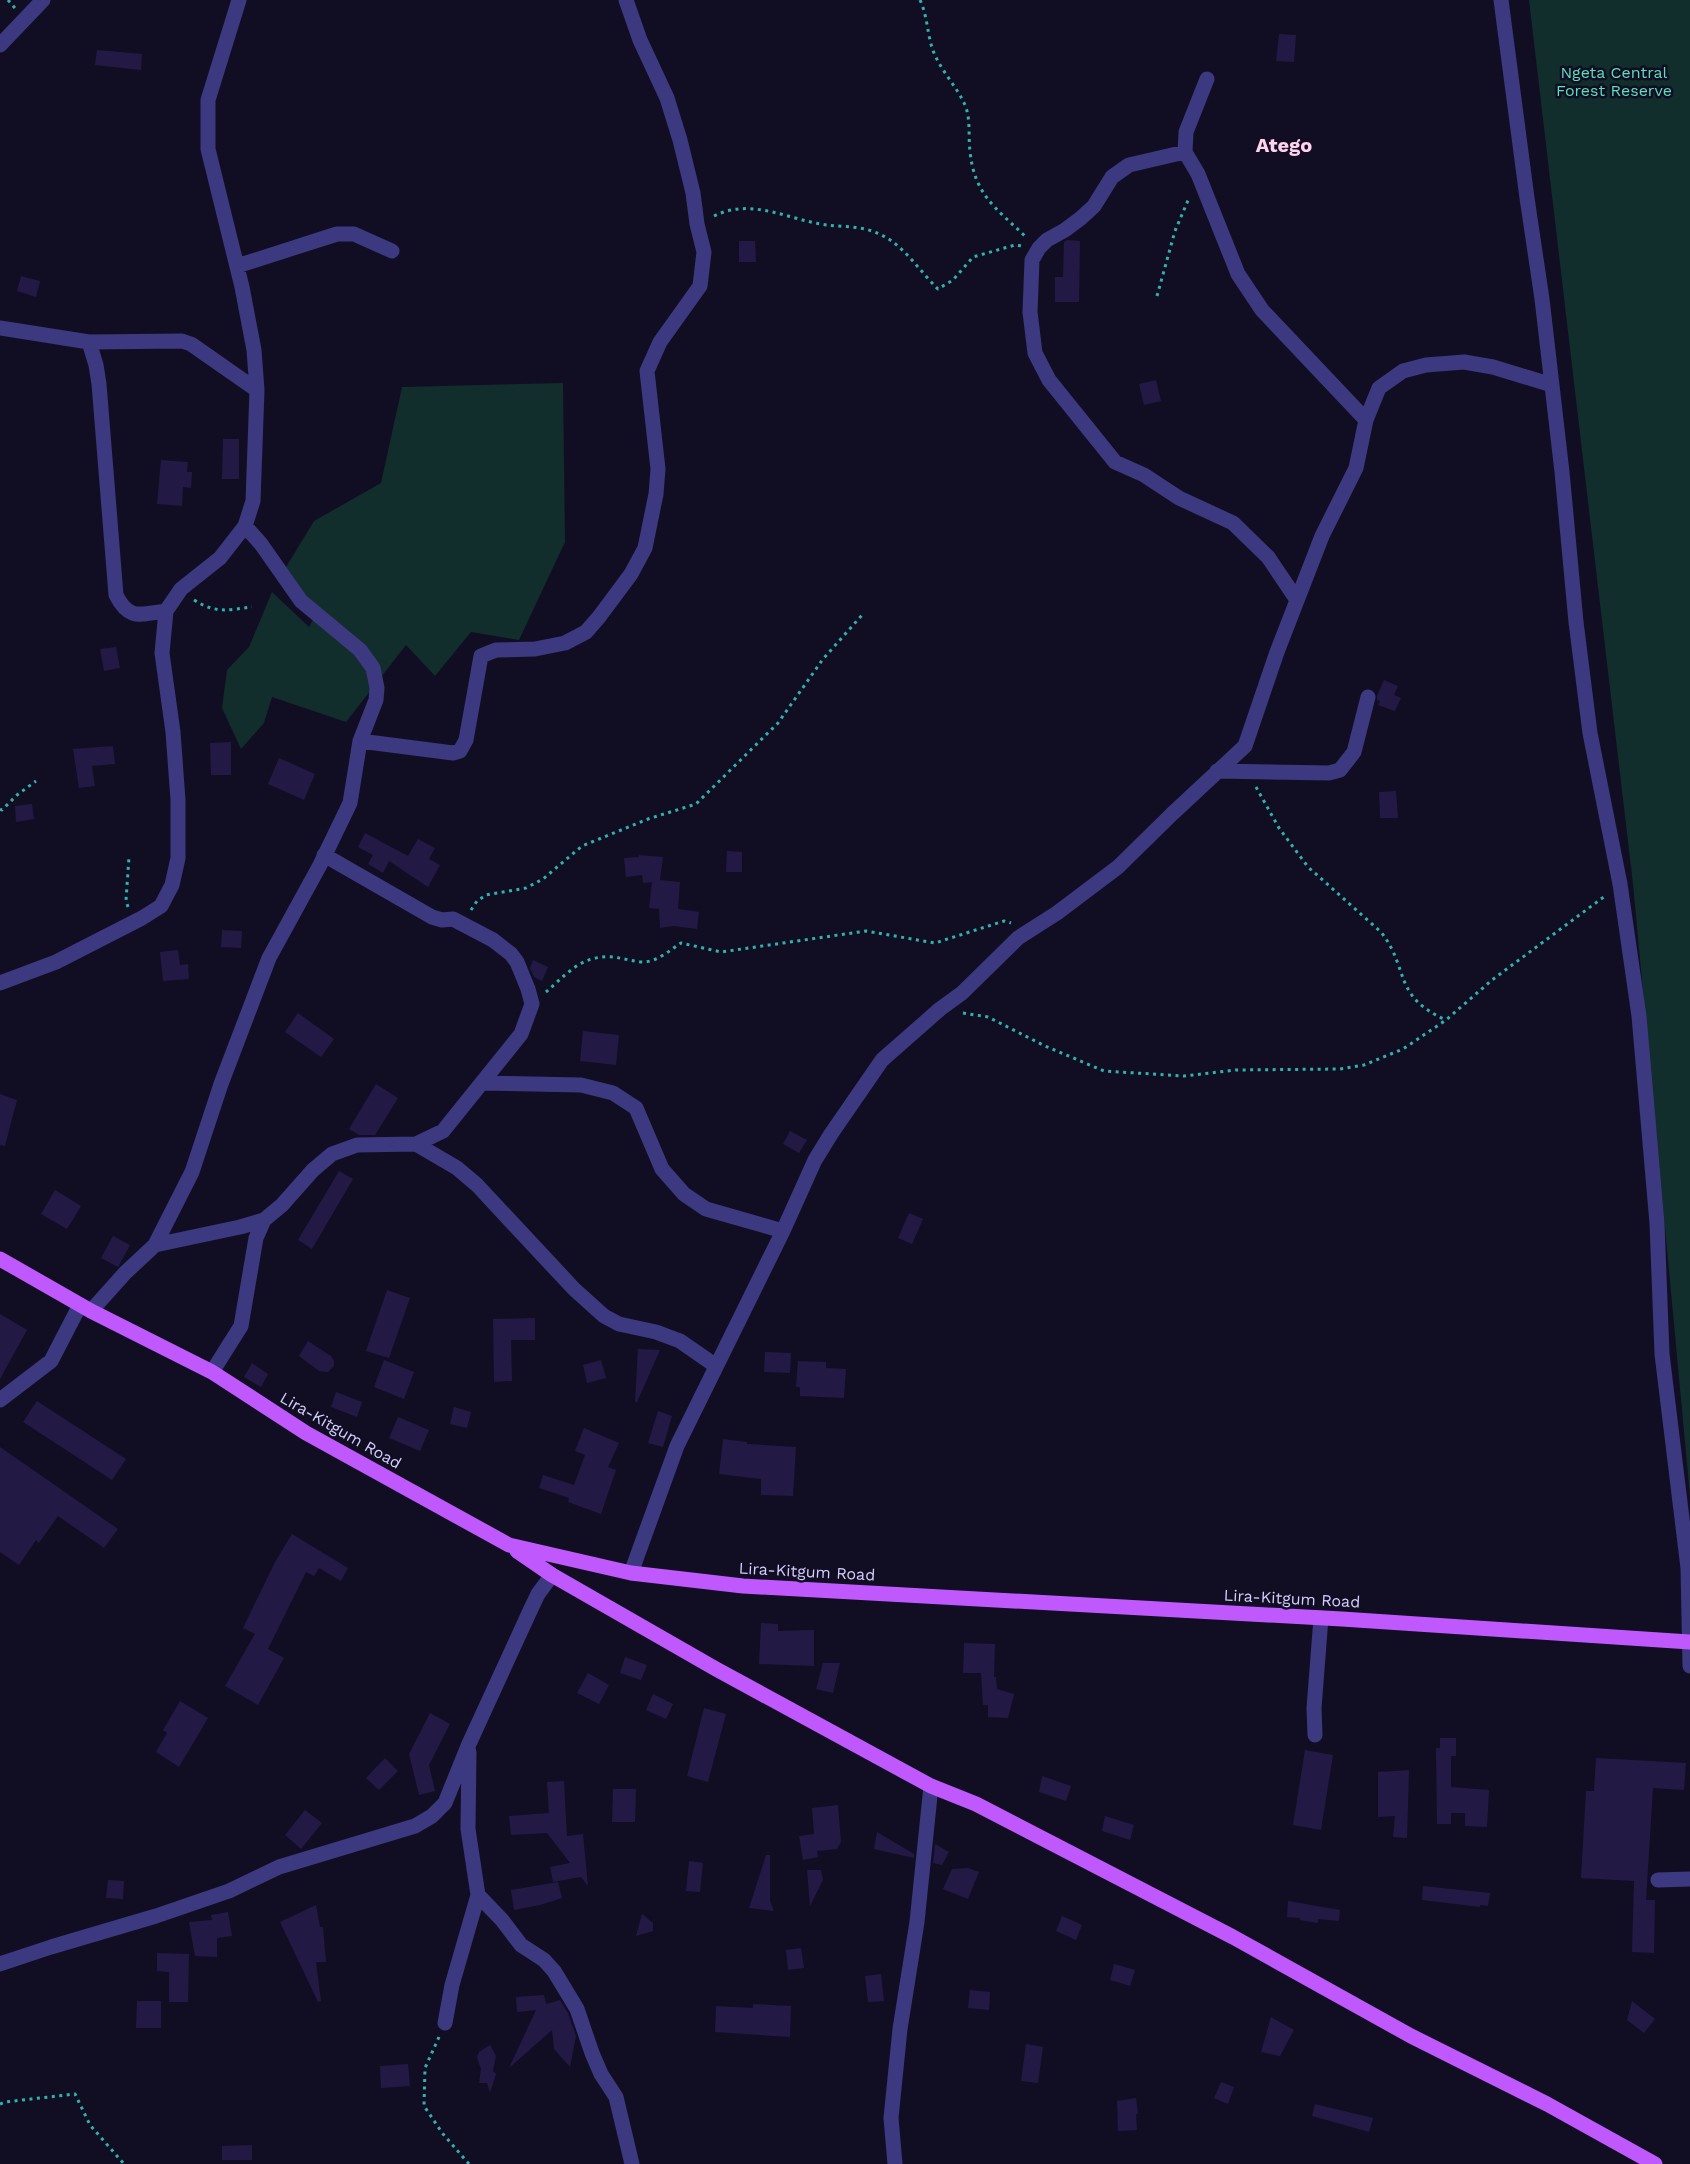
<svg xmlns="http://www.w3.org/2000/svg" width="1690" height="2164" font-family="'Work Sans',sans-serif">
<rect width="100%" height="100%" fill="#110e23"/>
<path fill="#112d2c" d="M1529,0H1690V1496L1633,884Z
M563,383L565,542L519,640L471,632L435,676L406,645L346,722L272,697L264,723L241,749L222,708L227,670L249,647L272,592L309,627L319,609L283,572L314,521L381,483L402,387Z"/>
<path fill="#221a44" d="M1279,34L1296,35L1294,62L1276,61Z
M97,50L142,54L141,70L95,65Z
M1067,240L1080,241L1079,302H1055V277H1063L1064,242Z
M739,241H755L756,262H739Z
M21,276L40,281L36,297L17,291Z
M1156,380L1161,401L1144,405L1139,384Z
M223,439H239V479H222Z
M161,460L188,462L187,472H192L191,488L183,487L182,506L157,504Z
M116,647L120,668L104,671L100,649Z
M1384,680L1398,686L1394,695L1401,698L1395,711L1378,705L1380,701L1377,700V696Z
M231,742V775H211L210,743Z
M113,746L115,764L92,766L95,786L79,788L73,749Z
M279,758L315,774L304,800L268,784Z
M1396,791L1398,818H1380L1379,792Z
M32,804L34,819L16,822L15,806Z
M365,833L408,856L418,839L435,848L429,859L440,865L428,887L389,861L383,873L368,864L373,855L358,847Z
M727,851L742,852V872H726Z
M639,855L663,857L660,880L680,882L678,909L699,912L697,929L674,926L660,928L659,909L649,908L652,882L643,883L642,875L626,877L624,858L639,857Z
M222,930L242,931L241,948L221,947Z
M178,950L180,965L188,964L189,979L163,981L160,952Z
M533,960L548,967L542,981L534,977L530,968Z
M298,1013L334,1039L321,1057L285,1032Z
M583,1031L619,1035L616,1065L580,1061Z
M376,1084L398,1098L375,1135H359L349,1129Z
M0,1094L17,1100L5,1146L0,1145Z
M790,1131L807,1140L799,1153L783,1144Z
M339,1171L353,1179L312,1249L298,1240Z
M55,1190L81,1206L67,1229L41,1214Z
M909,1213L923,1219L912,1244L898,1238Z
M113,1236L130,1245L118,1267L101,1258Z
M387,1290L410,1298L389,1358L366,1351Z
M0,1314L27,1330L0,1379Z
M535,1318V1340H511L512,1381L494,1382L493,1319Z
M308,1341L331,1356L334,1361V1366L328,1372L319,1371L299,1356Z
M638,1349L660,1350L637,1402H635Z
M765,1352L791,1353L790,1373L764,1372Z
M384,1360L414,1372L404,1399L374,1387Z
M601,1360L606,1378L587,1383L583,1365Z
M798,1361L826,1362V1368L846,1369L844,1398L800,1396V1387H796Z
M252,1363L268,1374L261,1387L244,1377Z
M336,1392L362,1402L357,1417L331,1407Z
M37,1401L126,1459L112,1480L23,1422Z
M454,1407L471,1412L467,1428L450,1424Z
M658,1411L672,1416L663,1447L648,1443Z
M398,1417L429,1430L420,1451L389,1438Z
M584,1428L619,1443L608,1467L616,1470L601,1514L568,1502L569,1498L539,1488L543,1475L574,1485L585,1455L575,1451Z
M723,1439L747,1442V1444L796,1447L793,1496L761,1495V1479L719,1474Z
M0,1447L118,1529L104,1548L58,1516L39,1543L36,1540L19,1565L0,1552Z
M292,1534L348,1568L341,1581L319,1568L314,1576L306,1572L268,1649L284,1658L258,1705L225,1686L255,1634L243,1628L275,1562Z
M761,1623L778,1624V1631L814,1630V1666L759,1664Z
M964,1643L995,1644L994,1677H996L997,1689L1014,1694L1008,1718L988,1717V1705H983L981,1673H963Z
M625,1657L647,1665L641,1680L620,1673Z
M823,1663H840L833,1693L816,1689Z
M588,1673L609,1685L599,1704L577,1693Z
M653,1694L673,1704L666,1719L646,1710Z
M180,1701L208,1718L179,1767L156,1752L167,1733L163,1730Z
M704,1708L726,1714L708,1782L687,1776Z
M430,1713L450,1724L429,1765L435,1791L419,1795L409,1754Z
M1440,1738H1456V1756H1451V1787L1489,1790L1487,1827L1465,1826V1813H1451V1824H1437L1436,1748H1440Z
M1305,1750L1333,1755L1321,1830L1293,1825Z
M385,1758L398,1771L379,1790L366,1778Z
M1596,1758L1686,1763L1684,1790L1653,1788L1646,1900H1655L1654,1953L1632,1952L1634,1881L1581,1878L1586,1791H1594Z
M1409,1770L1407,1838L1393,1837L1395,1816L1378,1817V1772Z
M1042,1776L1071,1786L1066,1801L1039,1792Z
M564,1781L567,1836L583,1834L588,1886L581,1877L553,1882L550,1867L570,1863L547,1833L511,1835L509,1816L549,1813L547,1782Z
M613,1789H636L635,1822H612Z
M838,1805L841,1842L837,1849L817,1851L818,1857L803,1860L799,1836L814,1834L812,1808Z
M305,1810L322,1823L301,1849L285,1835Z
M1105,1816L1134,1825L1130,1840L1102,1831Z
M877,1832L914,1854V1858L874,1849Z
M935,1844L949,1852L942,1865L933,1863Z
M766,1855H770V1901L774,1911L749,1908Z
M689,1861L703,1863L700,1892L686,1891Z
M968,1868L979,1872L968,1899L943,1889L952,1869Z
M807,1870H821L823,1880L810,1906Z
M108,1880L124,1881L123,1899L106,1898Z
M558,1882L562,1898L540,1905L514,1910L511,1890Z
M1423,1886L1490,1893L1488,1906L1480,1905V1907L1422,1900Z
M1288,1901L1340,1910L1339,1921L1318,1919V1923L1300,1920V1918L1287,1917Z
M316,1905L320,1927H323L326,1962H316L321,2001L318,2002L280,1922Z
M228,1912L232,1936L217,1938V1957L195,1956L189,1922L212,1920L211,1915Z
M642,1914L653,1923V1931L636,1936Z
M1062,1916L1082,1925L1076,1940L1056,1931Z
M801,1948L804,1968L788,1970L786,1950Z
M157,1953L189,1954L188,2002H169V1972L157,1971Z
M1114,1964L1135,1970L1130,1986L1110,1980Z
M881,1974L884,2001L868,2002L865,1976Z
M970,1990L990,1992L989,2010L968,2008Z
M544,1995L546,2004L560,2000L568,2013L576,2036L570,2067L554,2049L552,2030L509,2068L536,2010L517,2012L516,1997Z
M137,2001H161V2028H136Z
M1632,2001L1655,2019L1644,2033L1627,2020Z
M753,2004L791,2006L790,2037L715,2032L716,2006L753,2008Z
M1271,2017L1294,2030L1280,2056L1261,2052Z
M1026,2044L1043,2047L1038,2083L1021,2081Z
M490,2045L496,2056L493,2071L496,2074L490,2093L487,2083H479L481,2069L477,2057L479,2052Z
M408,2064L410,2086L381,2088L380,2066Z
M1221,2082L1234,2087L1228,2104L1214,2098Z
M1136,2098L1138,2114H1136L1137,2130L1118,2131L1117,2101Z
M1315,2104L1373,2118L1369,2132L1312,2116Z
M252,2145V2160H222V2146Z"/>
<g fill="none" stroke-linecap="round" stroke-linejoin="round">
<path stroke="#30b3ab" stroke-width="3" stroke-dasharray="3 4.5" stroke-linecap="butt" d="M8,0L15,8
M920,0C928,17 927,36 934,53C942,72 957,87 965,105C971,119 968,136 970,151C974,195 997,209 1026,237
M714,216C752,197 788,220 827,225C843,227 862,226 877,233C903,243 919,271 938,289L953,280L973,257L1015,245L1022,246
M1157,296L1175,231L1189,198
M194,600C217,614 227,610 252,607
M1256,787L1279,828L1308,867L1381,932C1410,969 1392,996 1446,1020
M0,809L2,810L17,795L36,781
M128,907L126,900L129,857
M471,910L477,901L486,895L526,888L543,879L582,846L648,819L696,804L778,723L823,659L863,614
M546,992C559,981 575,963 592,959C613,953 625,961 643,962C657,962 670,950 681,943L721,952L866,931L935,943L1004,921L1011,923
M963,1013L988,1017L1045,1046L1104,1071L1184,1076L1236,1070L1340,1069L1364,1065L1403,1049L1446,1020L1492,980L1605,896
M439,2037L425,2068L424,2106L443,2134L469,2164
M0,2104L5,2102L75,2094L90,2125L124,2164"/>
<path stroke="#3c3981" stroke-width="15" d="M1501,0L1527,198L1542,299L1562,472L1576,622L1590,733L1620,884L1639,1016L1657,1223L1662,1354L1688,1568L1690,1666
M0,45L43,0
M1207,79L1186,132L1185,152L1198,174L1238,274L1262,310L1366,420
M1185,152L1129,165L1112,177L1094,206L1081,218L1065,230L1047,240L1039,248L1032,260L1030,312L1035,353L1049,380L1115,462L1144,475L1179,498L1233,523L1268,557L1297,600
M237,266L337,234H354L392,251
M0,328L89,342L96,365L99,384L116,595C129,621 140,614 166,611
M89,342L182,341L191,344L257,390
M360,741L453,753L460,751L466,740L481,656L496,650L535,649L565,643L586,632L599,617L631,574L645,548L656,494L658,469L647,371L660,342L700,286L704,252L697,224L693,193L680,140L667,98L640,40L626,0
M1217,771L1329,773L1340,770L1354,752L1368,697
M0,983L56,962L142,918L161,906L172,885L178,858V800L173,732L162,653L166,611L181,589L220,558L245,526L253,501L257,390L254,350L242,287L208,149V100L239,0
M483,1083L581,1085L613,1093L636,1108L662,1169L684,1194L706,1209L783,1231
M416,1144L457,1168L477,1185L574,1289L604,1316L619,1324L656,1332L680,1341L716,1366
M155,1245L240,1227L264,1220L282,1205L313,1170L332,1154L357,1145L416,1144L443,1131L521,1034L532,1004L528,989L517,962L511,954L493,940L453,919L442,920L432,917L324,855
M91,1311L125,1273L155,1245L192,1172L221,1084L269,958L320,865L350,803L360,741L376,700L377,688L373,668L360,650L301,601L261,544L245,526
M212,1372L241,1326L256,1238L264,1220
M0,1400L51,1361L80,1305
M631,1573L677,1446L783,1231L815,1160L831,1134L882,1060L940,1009L962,993L1018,938L1057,913L1118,867L1172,814L1245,746L1277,652L1322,536L1356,468L1366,420L1379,388L1403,371L1426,365L1464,362L1493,367L1552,385
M1315,1735L1314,1708L1321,1618
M1658,1880L1690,1879
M478,1895L502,1920L521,1945L544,1960L554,1971L577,2009L592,2053L601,2074L616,2097L632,2164
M0,1964L51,1947L156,1916L229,1891L279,1867L415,1826L432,1816L445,1803L468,1746L529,1613L538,1594L552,1575
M445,2023L452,1985L478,1895L468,1829L469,1752
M895,2164L891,2118L900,2029L917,1922L931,1786"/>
<path stroke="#bf59fd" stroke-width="15" d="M0,1259L91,1311L212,1372L306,1433L509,1545L631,1573L743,1586L1342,1619L1690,1642
M517,1551L552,1575L716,1669L931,1786L976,1804L1233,1937L1411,2036L1547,2104L1655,2164"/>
</g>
<g text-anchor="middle" stroke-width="5" stroke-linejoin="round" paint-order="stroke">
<g font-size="16" fill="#5ddebd" stroke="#110e23">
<text x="1614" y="78">Ngeta Central<tspan x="1614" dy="18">Forest Reserve</tspan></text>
</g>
<g font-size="16" fill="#d5d0ff" stroke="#110e23">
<text transform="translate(341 1430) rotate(30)" y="6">Lira-Kitgum Road</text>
<text transform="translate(807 1571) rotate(3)" y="6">Lira-Kitgum Road</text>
<text transform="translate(1292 1598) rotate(3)" y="6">Lira-Kitgum Road</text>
</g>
<g font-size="20" font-weight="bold" fill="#ffd2ef" stroke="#110e23">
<text x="1284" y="152">Atego</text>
</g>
</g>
</svg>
